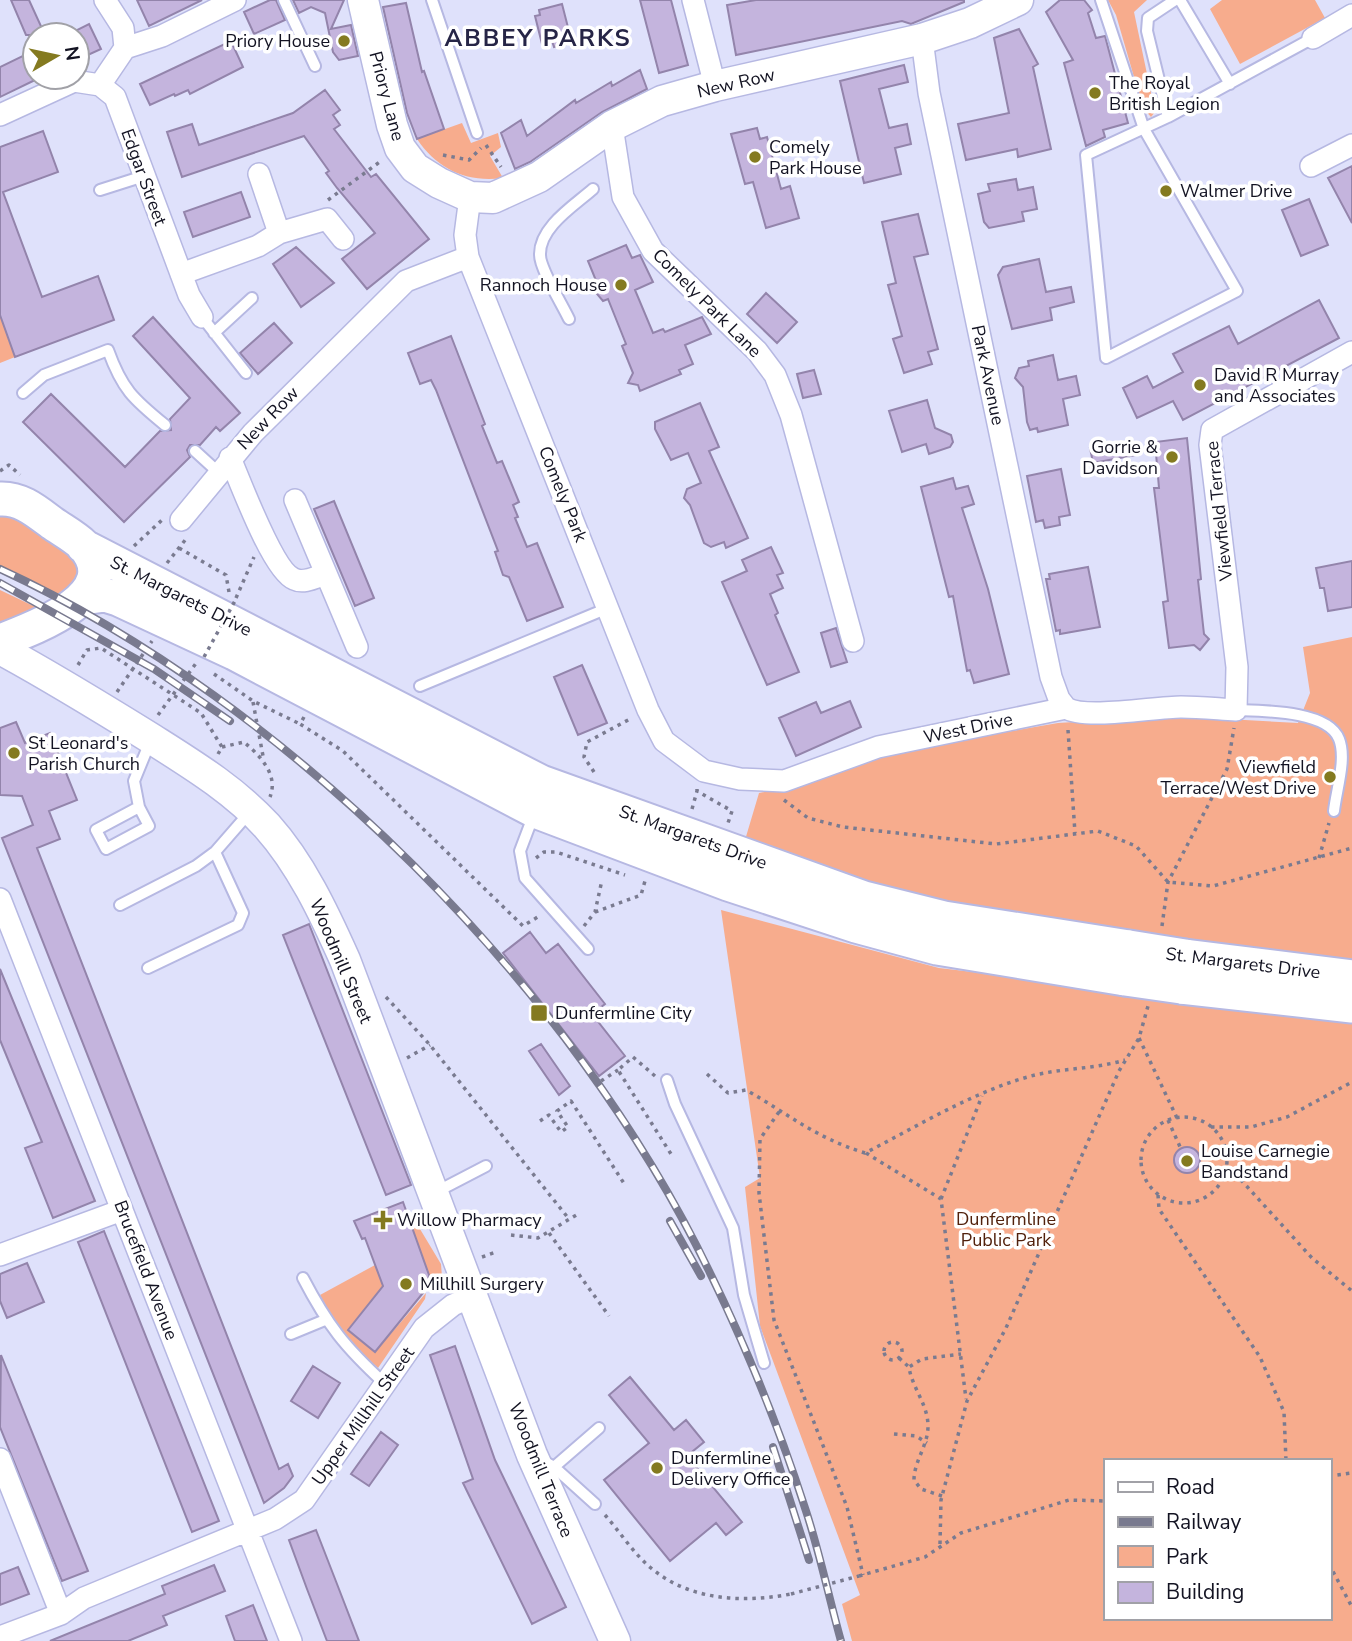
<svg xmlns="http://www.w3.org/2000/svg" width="1352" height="1641" font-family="'Nunito Sans',sans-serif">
<rect width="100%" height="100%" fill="#dfe1fb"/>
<path fill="#f7ac8d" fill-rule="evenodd" d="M1108,0H1147L1134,12L1155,112L1151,117L1143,108L1116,15Z
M1222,0H1315L1325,18L1240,64L1210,9Z
M462,123L471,143L498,133L501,147L490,156L503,178C467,183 437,169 417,139Z
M0,315L15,357L0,363Z
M0,507L73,555L80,568V584L66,598L0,567Z
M0,590L46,612L0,629Z
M1352,637V964L1320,962L1139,931L990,912L802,865L745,840L759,793L790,787L880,754L1058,723L1172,716L1298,723L1310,693L1303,647Z
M721,910L939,968L1352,1017V1641H852L842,1604L860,1595L760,1326L745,1187L760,1178ZM1105,1461H1329V1618H1105Z
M417,1224L441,1264L442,1277L429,1275L411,1227Z
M375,1265L392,1276L348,1330L375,1352L426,1293L425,1299L378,1368C371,1361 362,1358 356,1352C339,1335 330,1316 320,1295Z"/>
<path fill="#c4b4dd" stroke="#9384ab" stroke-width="2" d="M11,0H29L45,35H26Z
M137,0H202L149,26Z
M270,0H276L285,20L254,34L244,12Z
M293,0H344L331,29L351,25L358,56L339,60L333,52L325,13L311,7L299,13Z
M640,0H671L688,65L659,73Z
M756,0H964V2L911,24L902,21L736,55L727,5Z
M1060,0H1084L1092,10L1088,13L1096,38L1105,36L1128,123L1103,130L1105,137L1086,146L1064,63L1073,60L1046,12Z
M406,3L422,72L424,71L444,129L417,139L407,113L383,7Z
M562,4L572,43L554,47L552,41L542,44L535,16L540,15L539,10Z
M89,24L101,49L77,60V30Z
M1019,29L1038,64L1033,67L1051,149L1018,157L1017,149L966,160L958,124L1009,113L994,38Z
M231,41L243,67L190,94L188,90L175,96L174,94L150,105L140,84Z
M35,50V80L0,97V67Z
M904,65L908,82L879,89L889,128L907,124L911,144L895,148L901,174L864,183L840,81Z
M640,70L647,89L602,112L530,162L515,169L501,133L521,120L527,136L575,100L576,103L611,82L612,86Z
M325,90L340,110L333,115L340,125L334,129L371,177L376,174L429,239L367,289L342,259L375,233L337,188L326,173L329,171L304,136L182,177L167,132L192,124L199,145L293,113Z
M757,128L760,139L767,137L781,189L790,186L799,218L766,228L753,182L745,184L731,134Z
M43,131L58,172L3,192L42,297L98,276L114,320L15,357L0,315V147Z
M1352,166V223L1328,178Z
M1016,179L1018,190L1033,187L1037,209L1022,212L1024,221L989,228L984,222L978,194L990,191L988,184Z
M241,192L250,217L193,237L184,212Z
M1309,199L1328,245L1301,256L1282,210Z
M918,214L928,254L914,257L938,349L928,352L932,364L904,373L893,339L902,336L888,285L896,283L882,222Z
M626,245L632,258L640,255L653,282L635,290L653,333L663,329L665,332L702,317L711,334L685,345L693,364L679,370L681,374L640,391L638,385L628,383L633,373L622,346L626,344L608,299L603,301L597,294V283L588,261Z
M296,247L334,283L301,307L273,264Z
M1039,259L1046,292L1071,287L1074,302L1050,308L1052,320L1012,329L998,275L1003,267Z
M766,293L797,322L777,343L747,314Z
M1319,300L1339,338L1183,420L1173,401L1137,418L1123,388L1147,376L1153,388L1183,372L1173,354L1229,326L1238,344Z
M153,317L240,413L220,431L216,427L200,445H190L187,450L190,457L124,522L23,422L51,394L125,467L160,431L171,430L170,419L190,398L133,336Z
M274,323L292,343L258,374L240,353Z
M451,336L485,424L482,426L497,463L502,461L519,502L513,505L518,517L515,518L527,547L537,543L563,607L527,621L509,577L503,575L495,552L498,551L436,390L431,380L420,384L408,353Z
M1053,355L1058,380L1076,376L1080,395L1063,399L1068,425L1038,432L1037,428L1030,430L1027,422L1023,387L1015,378L1019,368L1029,366L1028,361Z
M814,370L821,394L803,398L797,374Z
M927,400L935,428L951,435L953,442L950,447L929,454L926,444L902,452L889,411Z
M700,403L719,447L709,451L748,538L726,548L724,542L711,547L704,543L690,505L684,498L687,489L701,483L688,453L671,460L655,429V422Z
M1187,438L1201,579L1198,580L1204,634L1209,639L1200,650L1194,645L1169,648L1163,602L1168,601L1154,488H1159L1155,442Z
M1135,444L1136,455L1093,463L1090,448Z
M1061,469L1070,515L1059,517L1060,525L1045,528L1043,520L1036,522L1027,476Z
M953,478L956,489L968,486L974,504L962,508L988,589L1009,674L974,683L970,670L967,671L953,596L949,597L921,487Z
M334,501L374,598L355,606L314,509Z
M771,547L783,573L777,575L783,588L770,594L778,613L775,615L799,672L767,685L722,582L747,571L742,560Z
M1352,561V607L1328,611L1324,588H1320L1316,568Z
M1088,567L1100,627L1060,634V630L1056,631L1046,579H1050L1049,574Z
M836,628L847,662L831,667L821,633Z
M582,665L607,723L578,735L554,677Z
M850,701L861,727L796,756L779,718L816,702L821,713Z
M16,722L25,743L50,733L77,800L49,811L60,839L37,848L279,1469L288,1464L293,1476L284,1488L264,1503L2,838L33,825L22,796L0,795V728Z
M309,924L411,1185L386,1195L283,935Z
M530,932L546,953L558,944L605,1004L592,1014L625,1056L599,1076L503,953Z
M0,969L95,1201L53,1218L25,1148L42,1142L0,1040Z
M541,1044L570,1086L559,1095L529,1051Z
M1174 1160a13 13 0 1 1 26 0a13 13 0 1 1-26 0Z
M403,1202L429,1275L427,1288L375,1352L348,1330L383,1286L365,1238L362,1239L354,1221Z
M104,1231L219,1521L192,1532L78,1242Z
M27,1263L44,1302L7,1318L0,1301V1274Z
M455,1346L495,1460L566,1607L532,1624L463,1483L473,1479L430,1355Z
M1,1355L88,1571L62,1581L0,1427Z
M313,1366L340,1383L318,1418L291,1401Z
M630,1377L674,1430L686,1420L704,1442L687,1456L742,1522L726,1535L716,1523L670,1561L604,1480L649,1443L609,1395Z
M381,1432L398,1445L369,1486L351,1474Z
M316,1530L337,1584L359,1641H327L307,1589L289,1540Z
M214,1565L225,1591L163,1616L167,1625L128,1641H50L165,1594L162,1586Z
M18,1567L29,1594L0,1605V1574Z
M253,1605L267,1641H235L226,1616Z"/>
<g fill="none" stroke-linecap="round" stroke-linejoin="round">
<defs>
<path id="lane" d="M284,0L315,66
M432,0L477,133
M1101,0L1144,129L1237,291L1106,358L1086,155L1168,117L1313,38
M1180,0L1230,84
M1168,117L1147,31L1148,18L1175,0
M100,190L144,176
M202,317L246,373
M569,319C562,304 540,269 540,255C539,227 575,205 593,189
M214,333L252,298
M23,393L44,375L108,350C122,389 133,399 165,425
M195,451L218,472
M420,686L608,608
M1236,710C1262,711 1328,710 1339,739C1347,759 1336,791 1334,811
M139,807L149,826L106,849L96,830L139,807L134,781L150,742
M534,814L520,851L525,878L588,949
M120,905L196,866L215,852L249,813
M148,968L238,925L243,913L215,852
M667,1080L675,1104L733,1228L744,1295L764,1363
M436,1192L486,1166
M303,1278C328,1326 345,1347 384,1383
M291,1334L325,1320
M541,1460L554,1467L595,1504
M554,1467L599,1428"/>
<path id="street" d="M105,0L123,28L125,48
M693,0L715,86
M1313,38L1352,15
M922,39L929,93L1051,677L1059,699L1066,708
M100,85L115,97L189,295L202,317
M0,115L74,81L100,85L125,48L162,36L235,0
M612,126L623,197L653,251L757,351L775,375L791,415L853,641
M1311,166L1352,145
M470,197L465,235L468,257L648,710L664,741L704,771L740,779L784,781L878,747L1066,708C1086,720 1154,707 1181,707C1199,707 1218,709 1236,710L1237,667L1210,445L1212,430L1352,352
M279,233L327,219L343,239
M181,274L258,246L279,233L259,174
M230,458C240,481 273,571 294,579C304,584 316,577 326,574
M295,500L357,647
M181,520L253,433L406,281L468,257
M0,899L291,1641
M0,1255L122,1210
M0,1459L61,1614
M0,1637L61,1614L84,1598L275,1519L304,1500L424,1328L453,1305L473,1296"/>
<path id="secondary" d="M363,0L392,125L400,148L415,168L439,183L470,197L493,198L539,177L612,126L662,101L715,86L922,39L970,23L1018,0
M0,649C52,677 102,708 152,739C193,765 234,790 267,826C301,864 324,913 345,960L532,1455L615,1641"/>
<path id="primary" d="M0,499C21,498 36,511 52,523C62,530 75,537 83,545C128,595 32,629 0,641
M83,546L541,782L864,898L944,918L1129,947
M83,598L105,595L118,599L234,653L535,811L728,884L856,926L937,948L1125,979
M1185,956L1352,977
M1181,987L1352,1006"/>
</defs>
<use href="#lane" stroke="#b6b8e2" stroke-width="14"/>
<use href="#street" stroke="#b6b8e2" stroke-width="24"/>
<use href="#secondary" stroke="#b6b8e2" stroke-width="33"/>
<use href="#primary" stroke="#b6b8e2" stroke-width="37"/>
<path stroke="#7a7b90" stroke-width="3.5" stroke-dasharray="3.5 5" stroke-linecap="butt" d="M486,145L501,167
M443,155L469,160L481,148
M328,200L381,161
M0,471L9,465L20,475
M134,546L162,520
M179,548L226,575L229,592
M167,563L186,539
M236,598L254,557
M78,665L87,650L101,648L201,713L222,747L218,754
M214,674L253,701L300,724
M117,692L152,641
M253,702L263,756
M158,715L197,662
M304,717L300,724L343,751L523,926L541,915
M1068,730L1075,833
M222,747L244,742C259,755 279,774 270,797
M594,772L584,757L587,742L630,719
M697,789V791L732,811L728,823
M784,800L808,818L843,827L996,844L1098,831L1136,846L1168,882L1213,886L1352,848
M692,809L697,791
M536,858L544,852H556L625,875
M1319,858L1329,823
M595,912L641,895L645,881
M584,926L595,912L602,880
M1162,926L1168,882L1227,769L1234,728
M386,997L430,1045L569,1219
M1139,1038L1177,1118
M407,1058L430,1045
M707,1074L728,1093L746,1090C790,1115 814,1137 865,1153C920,1125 976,1090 1035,1075C1065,1068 1095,1069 1125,1060
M655,1076L633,1057L618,1070L671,1154
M601,1081L618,1070
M779,1112L760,1139L759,1193L774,1320L847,1507L863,1575
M1141 1160a43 43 0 1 1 86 0a43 43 0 1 1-86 0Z
M1168,1120L1181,1149
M540,1121L549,1115L561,1132L568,1127L557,1111L571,1101L625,1185
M1211,1127H1251L1287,1117L1352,1082
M866,1153L941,1199L966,1399
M1225,1173L1242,1181L1312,1258L1352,1291
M1158,1195L1159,1209L1260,1357L1284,1412L1286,1461
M941,1199L982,1096
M549,1233L609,1316
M511,1235L538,1238L578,1214
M482,1257L496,1252
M884 1351a9 9 0 1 1 18 0a9 9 0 1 1-18 0Z
M899,1358L909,1367
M894,1434L916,1436L927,1443
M1329,1476L1352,1473
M942,1496L921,1489L914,1480C914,1461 928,1446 928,1426C928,1404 912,1388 909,1367L922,1359L961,1354
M605,1515C620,1532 634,1554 651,1568C690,1601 744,1603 791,1594
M940,1544L941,1500L967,1401L1006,1328L1119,1071L1139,1038L1148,1006
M1329,1564L1352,1607
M859,1576L925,1557L961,1533L1069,1500L1105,1501"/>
<use href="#lane" stroke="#fff" stroke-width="10"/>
<use href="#street" stroke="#fff" stroke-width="21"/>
<use href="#secondary" stroke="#fff" stroke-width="30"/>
<use href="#primary" stroke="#fff" stroke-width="33"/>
<defs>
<path id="rail" d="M0,569C289,703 574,987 711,1275C748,1351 780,1430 806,1511C820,1554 829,1598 841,1641
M0,583L154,669L230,721
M670,1221L701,1276
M773,1447L809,1560"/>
</defs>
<use href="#rail" stroke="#797a8f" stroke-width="8"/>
<use href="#rail" stroke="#fff" stroke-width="5" stroke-dasharray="16" stroke-linecap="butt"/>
<defs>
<path id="primary-bridge" d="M1129,947L1185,956
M1125,979L1181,987"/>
</defs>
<use href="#primary-bridge" stroke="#b6b8e2" stroke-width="37" stroke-linecap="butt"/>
<path stroke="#7a7b90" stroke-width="3.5" stroke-dasharray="3.5 5" stroke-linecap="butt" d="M204,657L236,599
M791,1594L859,1576"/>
<use href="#primary-bridge" stroke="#fff" stroke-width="33"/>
</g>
<g fill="#847a20" stroke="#fff" stroke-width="2.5">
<circle cx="344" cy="41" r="7"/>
<circle cx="1095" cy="93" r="7"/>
<circle cx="755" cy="157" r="7"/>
<circle cx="1166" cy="191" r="7"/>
<circle cx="621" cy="285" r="7"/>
<circle cx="1200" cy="385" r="7"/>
<circle cx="1172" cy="457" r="7"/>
<circle cx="14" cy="753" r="7"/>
<circle cx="1330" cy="777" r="7"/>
<rect x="530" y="1004" width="18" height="18" rx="3.5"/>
<circle cx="1187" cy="1161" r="7"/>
<path d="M379.5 1209.5h7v7h7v7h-7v7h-7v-7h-7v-7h7z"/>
<circle cx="406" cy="1284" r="7"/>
<circle cx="657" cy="1468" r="7"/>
</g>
<g text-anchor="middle" stroke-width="7" stroke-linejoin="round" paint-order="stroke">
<g font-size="18" fill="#131322" stroke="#fff" text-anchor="start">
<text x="330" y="47" text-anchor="end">Priory House</text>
<text x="1109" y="89">The Royal<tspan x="1109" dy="21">British Legion</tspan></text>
<text x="769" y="153">Comely<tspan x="769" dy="21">Park House</tspan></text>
<text x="1180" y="197">Walmer Drive</text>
<text x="607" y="291" text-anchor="end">Rannoch House</text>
<text x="1214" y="381">David R Murray<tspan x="1214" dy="21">and Associates</tspan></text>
<text x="1158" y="453" text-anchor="end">Gorrie &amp;<tspan x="1158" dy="21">Davidson</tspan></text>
<text x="28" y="749">St Leonard's<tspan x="28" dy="21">Parish Church</tspan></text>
<text x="1316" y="773" text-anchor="end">Viewfield<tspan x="1316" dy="21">Terrace/West Drive</tspan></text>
<text x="555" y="1019">Dunfermline City</text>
<text x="1201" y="1157">Louise Carnegie<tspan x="1201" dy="21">Bandstand</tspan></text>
<text x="397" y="1226">Willow Pharmacy</text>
<text x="420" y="1290">Millhill Surgery</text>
<text x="671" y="1464">Dunfermline<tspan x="671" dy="21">Delivery Office</tspan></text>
</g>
<g font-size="18" fill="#131322" stroke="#fff">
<text transform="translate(736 83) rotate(-13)" y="6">New Row</text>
<text transform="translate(387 96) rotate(75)" y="6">Priory Lane</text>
<text transform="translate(144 177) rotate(70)" y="6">Edgar Street</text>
<text transform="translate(707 303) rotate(45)" y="6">Comely Park Lane</text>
<text transform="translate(988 375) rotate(78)" y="6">Park Avenue</text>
<text transform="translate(268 418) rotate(-46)" y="6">New Row</text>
<text transform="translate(563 494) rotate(68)" y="6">Comely Park</text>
<text transform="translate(1219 511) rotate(-96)" y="6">Viewfield Terrace</text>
<text transform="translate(181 596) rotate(27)" y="6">St. Margarets Drive</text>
<text transform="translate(968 728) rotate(-12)" y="6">West Drive</text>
<text transform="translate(693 837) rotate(20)" y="6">St. Margarets Drive</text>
<text transform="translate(341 961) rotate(67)" y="6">Woodmill Street</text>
<text transform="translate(1243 963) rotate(7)" y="6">St. Margarets Drive</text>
<text transform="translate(146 1270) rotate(69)" y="6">Brucefield Avenue</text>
<text transform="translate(363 1416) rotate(-55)" y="6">Upper Millhill Street</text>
<text transform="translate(541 1470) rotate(68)" y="6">Woodmill Terrace</text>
</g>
<g font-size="18" fill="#51210c" stroke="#fff">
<text x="1006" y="1225">Dunfermline<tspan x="1006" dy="21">Public Park</tspan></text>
</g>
<g font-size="24" font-weight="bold" letter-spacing="2" fill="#262546" stroke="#fff">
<text x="538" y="46">ABBEY PARKS</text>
</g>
</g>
<rect x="1104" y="1459" width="228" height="161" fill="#ffffff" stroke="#a1a1a7" stroke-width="2"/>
<rect x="1118" y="1482" width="35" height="10" fill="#ffffff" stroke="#a1a1a7" stroke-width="2"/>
<text x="1166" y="1494" font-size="21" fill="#131322">Road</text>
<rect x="1118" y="1517" width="35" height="10" fill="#797a8f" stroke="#a1a1a7" stroke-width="2"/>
<text x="1166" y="1529" font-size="21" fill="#131322">Railway</text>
<rect x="1118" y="1546" width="35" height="21" fill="#f7ac8d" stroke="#a1a1a7" stroke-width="2"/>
<text x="1166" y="1564" font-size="21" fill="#131322">Park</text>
<rect x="1118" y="1582" width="35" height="21" fill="#c4b4dd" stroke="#a1a1a7" stroke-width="2"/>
<text x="1166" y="1599" font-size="21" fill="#131322">Building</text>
<g transform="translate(56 56) rotate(81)"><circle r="33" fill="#ffffff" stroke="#a1a1a7" stroke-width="2"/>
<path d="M0-5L12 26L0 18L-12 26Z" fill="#847a20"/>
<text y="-10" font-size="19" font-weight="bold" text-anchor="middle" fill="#131322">N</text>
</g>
</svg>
